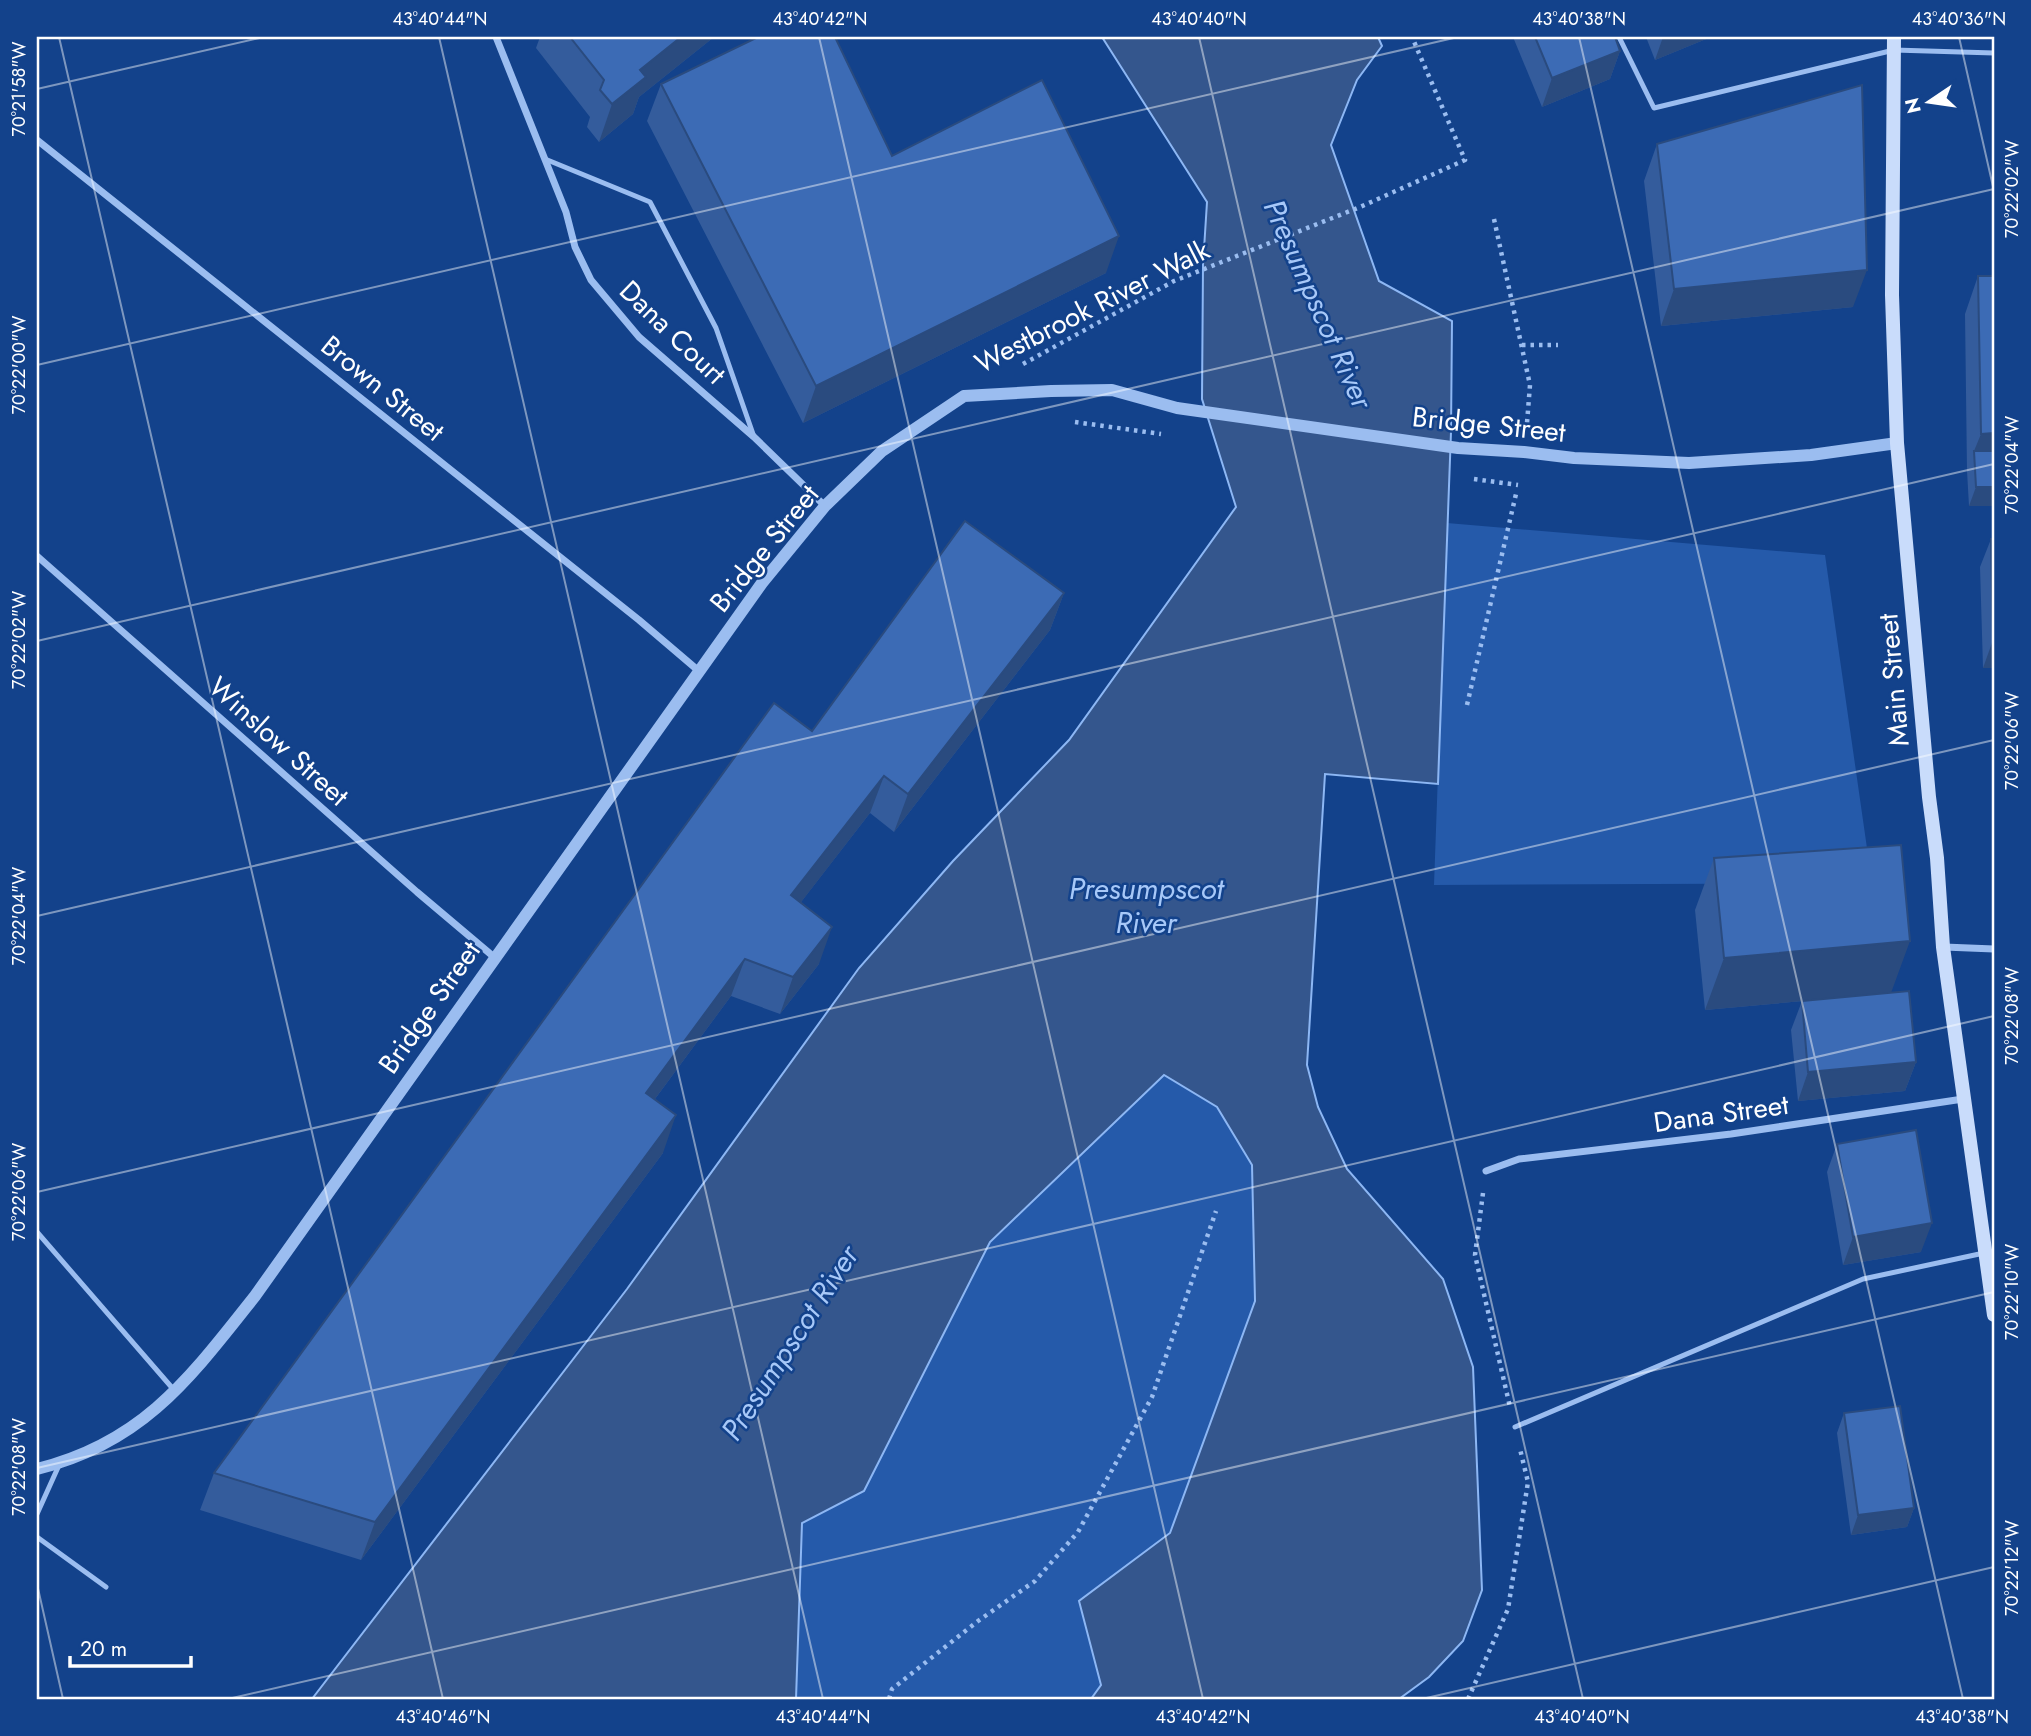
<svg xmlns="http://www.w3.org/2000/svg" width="2031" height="1736" font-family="Jost,sans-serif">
<rect width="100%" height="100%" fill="#13428b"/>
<path fill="#255aaa" d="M1447,523L1825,555L1872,883L1434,885Z
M1164,1075L1217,1107L1252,1166L1255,1301L1170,1533L1079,1601L1101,1685L1091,1699H796L802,1523L864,1491L990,1242Z"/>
<path fill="#34568d" stroke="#8db7f4" stroke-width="2" d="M1102,37H1378L1382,46L1357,80L1331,145L1379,281L1452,321L1451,432L1438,784L1325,774L1307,1065L1318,1107L1347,1169L1443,1279L1473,1367L1482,1590L1463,1641L1429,1677L1399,1699H1091L1101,1685L1079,1601L1170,1533L1255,1301L1252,1165L1217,1107L1164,1075L990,1242L864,1491L802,1523L796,1699H312L627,1289L859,968L953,861L1069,740L1236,507L1202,399L1203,265L1207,202Z"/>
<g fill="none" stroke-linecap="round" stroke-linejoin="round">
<path stroke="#9bbdf0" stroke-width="4.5" stroke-dasharray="3.5 5" stroke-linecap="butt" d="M1494,219L1530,385L1527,423
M1522,345H1558
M1023,364L1174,281L1360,207L1465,160L1412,37
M1075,422L1161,434
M1474,479L1518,485
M1467,705L1516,494
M1483,1193L1475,1255L1510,1407
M889,1699L892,1689L978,1621L1035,1581L1078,1532L1152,1397L1216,1211
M1468,1699L1508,1609L1528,1482L1520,1449"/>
<path stroke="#9bbdf0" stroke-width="5" d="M1619,37L1654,108L1894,50L1994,53
M545,159L650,202L716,328L753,434
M37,1232L174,1390
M1515,1427L1863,1279L1984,1253
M37,1514L60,1463
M37,1537L106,1587"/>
<path stroke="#9bbdf0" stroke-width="7" d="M496,37L566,212L575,247L591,280L639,337L754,437L825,506
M37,140L639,620L700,672
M37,556L417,892L494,957
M1944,947L1994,949
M1486,1171L1519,1159L1731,1134L1963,1099"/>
<path stroke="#9bbdf0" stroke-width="12" d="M37,1469C143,1443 190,1378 255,1296L762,583L825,506L882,451L964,396L1051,391L1112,390L1177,408L1458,448L1524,452L1574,458L1689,463L1811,455L1897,443"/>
<path stroke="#c9dcfb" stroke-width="14" d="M1894,37L1892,295L1897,443L1929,797L1937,858L1943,947L1994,1315"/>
</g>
<path fill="#345c9c" d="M540,37H714L639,97L633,114L599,142L587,127L590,117L536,48Z
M1513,37H1615L1620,51L1610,79L1542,107Z
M1646,37H1711L1655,60Z
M661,84L892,156L1106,273L803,423L647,121Z
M1657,144L1853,307L1661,326L1644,181Z
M1978,276L1994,506H1969L1967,471L1965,314Z
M1991,539H1994V671V668H1983L1980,567Z
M1064,593L1050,630L894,832L870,813L801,902L819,964L780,1014L731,996L655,1099L663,1153L361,1560L200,1510L214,1473L812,731Z
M1714,858L1891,993L1705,1010L1695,910Z
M1802,1001L1916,1062L1905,1091L1798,1101L1791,1030Z
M1837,1144L1921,1252L1843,1265L1827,1172Z
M1844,1413L1914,1508L1907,1527L1851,1535L1837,1433Z"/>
<path fill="#2a4b7f" d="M681,37H714L639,97L633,114L599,142L612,104L640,70Z
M1663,37H1711L1655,60Z
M1620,51L1610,79L1542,107L1552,78Z
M1119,236L1106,273L803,423L816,386Z
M1867,270L1853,307L1661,326L1674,289Z
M1994,433V470L1974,451L1981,434Z
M1976,487H1994V506H1969Z
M1064,593L1050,630L894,832L908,794Z
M1993,640H1994V668H1983Z
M884,776L870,813L778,932L791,895Z
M832,927L819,964L780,1014L793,977Z
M1910,941L1891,993L1705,1010L1724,958Z
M745,959L731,996L632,1130L646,1093Z
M1916,1062L1905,1091L1798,1101L1808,1072Z
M676,1115L663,1153L361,1560L375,1522Z
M1932,1223L1921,1252L1843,1265L1853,1237Z
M1914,1508L1907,1527L1851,1535L1858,1515Z"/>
<path fill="#3c6bb5" stroke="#2a4b7f" stroke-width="2" d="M570,37H681L640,70L646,77L612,104L600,90L604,80Z
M758,37H835L892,156L1042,80L1119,236L816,386L661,84Z
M1535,37H1615L1620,51L1552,78Z
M1862,85L1867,270L1674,289L1657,144Z
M1978,276H1994V433L1981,434Z
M1974,451H1994V487H1976Z
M965,521L1064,593L908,794L884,776L791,895L832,927L793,977L745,959L646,1093L676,1115L375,1522L214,1473L774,703L812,731Z
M1991,539H1994V640H1993Z
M1901,845L1910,941L1724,958L1714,858Z
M1909,991L1916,1062L1808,1072L1802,1001Z
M1916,1130L1932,1223L1853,1237L1837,1144Z
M1900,1406L1914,1508L1858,1515L1844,1413Z"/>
<path fill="none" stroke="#fff" stroke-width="2" stroke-opacity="0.45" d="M59,37L443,1699M439,37L823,1699M819,37L1203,1699M1199,37L1583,1699M1579,37L1963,1699M1959,37L1994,191M37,89L264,37M37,365L1458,37M37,641L1994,189M37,916L1994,464M37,1192L1994,740M37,1468L1994,1016M37,1584L63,1699M228,1699L1994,1292M1422,1699L1994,1567"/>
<g text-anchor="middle" stroke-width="5" stroke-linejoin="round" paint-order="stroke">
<g font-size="28" fill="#fff" stroke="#13428b">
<text transform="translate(1092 306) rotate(-27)" y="10">Westbrook River Walk</text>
<text transform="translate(673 332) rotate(44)" y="10">Dana Court</text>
<text transform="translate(383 388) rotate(39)" y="10">Brown Street</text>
<text transform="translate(1489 424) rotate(6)" y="10">Bridge Street</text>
<text transform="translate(764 548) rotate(-51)" y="10">Bridge Street</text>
<text transform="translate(1893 680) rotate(-95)" y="10">Main Street</text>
<text transform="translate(279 741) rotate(42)" y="10">Winslow Street</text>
<text transform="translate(429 1007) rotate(-55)" y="10">Bridge Street</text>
<text transform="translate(1721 1113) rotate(-8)" y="10">Dana Street</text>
</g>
<g font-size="30" font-style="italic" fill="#a7c8f8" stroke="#13428b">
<text transform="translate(1318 304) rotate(66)" y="10">Presumpscot River</text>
<text x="1146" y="899">Presumpscot<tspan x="1146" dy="34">River</tspan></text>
<text transform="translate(790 1343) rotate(-57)" y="10">Presumpscot River</text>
</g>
</g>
<rect width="2031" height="1736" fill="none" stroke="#13428b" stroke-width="77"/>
<g transform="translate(1929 102) rotate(257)" stroke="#13428b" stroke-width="5" paint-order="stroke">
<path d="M0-5L12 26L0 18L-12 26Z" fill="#ffffff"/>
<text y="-10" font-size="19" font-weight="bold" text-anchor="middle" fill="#ffffff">N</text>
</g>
<path d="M70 1656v10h121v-10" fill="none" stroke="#ffffff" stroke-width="3.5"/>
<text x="80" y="1656" font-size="21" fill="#ffffff" stroke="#13428b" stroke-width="5" paint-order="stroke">20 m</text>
<rect x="38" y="38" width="1955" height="1660" fill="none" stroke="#fff" stroke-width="2.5"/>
<g font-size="18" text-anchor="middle" fill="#fff">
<text x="440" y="25">43°40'44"N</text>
<text x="820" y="25">43°40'42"N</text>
<text x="1199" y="25">43°40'40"N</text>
<text x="1579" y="25">43°40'38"N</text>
<text x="1959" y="25">43°40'36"N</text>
<text transform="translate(19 89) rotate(-90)" y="6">70°21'58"W</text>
<text transform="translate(2012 189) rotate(-90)" y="6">70°22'02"W</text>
<text transform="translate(19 365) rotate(-90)" y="6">70°22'00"W</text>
<text transform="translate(2012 465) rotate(-90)" y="6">70°22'04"W</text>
<text transform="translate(19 640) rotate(-90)" y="6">70°22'02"W</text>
<text transform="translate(2012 741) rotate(-90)" y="6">70°22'06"W</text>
<text transform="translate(19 916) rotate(-90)" y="6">70°22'04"W</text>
<text transform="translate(2012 1016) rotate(-90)" y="6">70°22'08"W</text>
<text transform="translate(19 1192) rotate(-90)" y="6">70°22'06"W</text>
<text transform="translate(2012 1292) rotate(-90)" y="6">70°22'10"W</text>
<text transform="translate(19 1467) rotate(-90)" y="6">70°22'08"W</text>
<text transform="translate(2012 1568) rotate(-90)" y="6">70°22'12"W</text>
<text x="443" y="1723">43°40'46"N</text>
<text x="823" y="1723">43°40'44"N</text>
<text x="1203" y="1723">43°40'42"N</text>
<text x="1582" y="1723">43°40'40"N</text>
<text x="1962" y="1723">43°40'38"N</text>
</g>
</svg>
